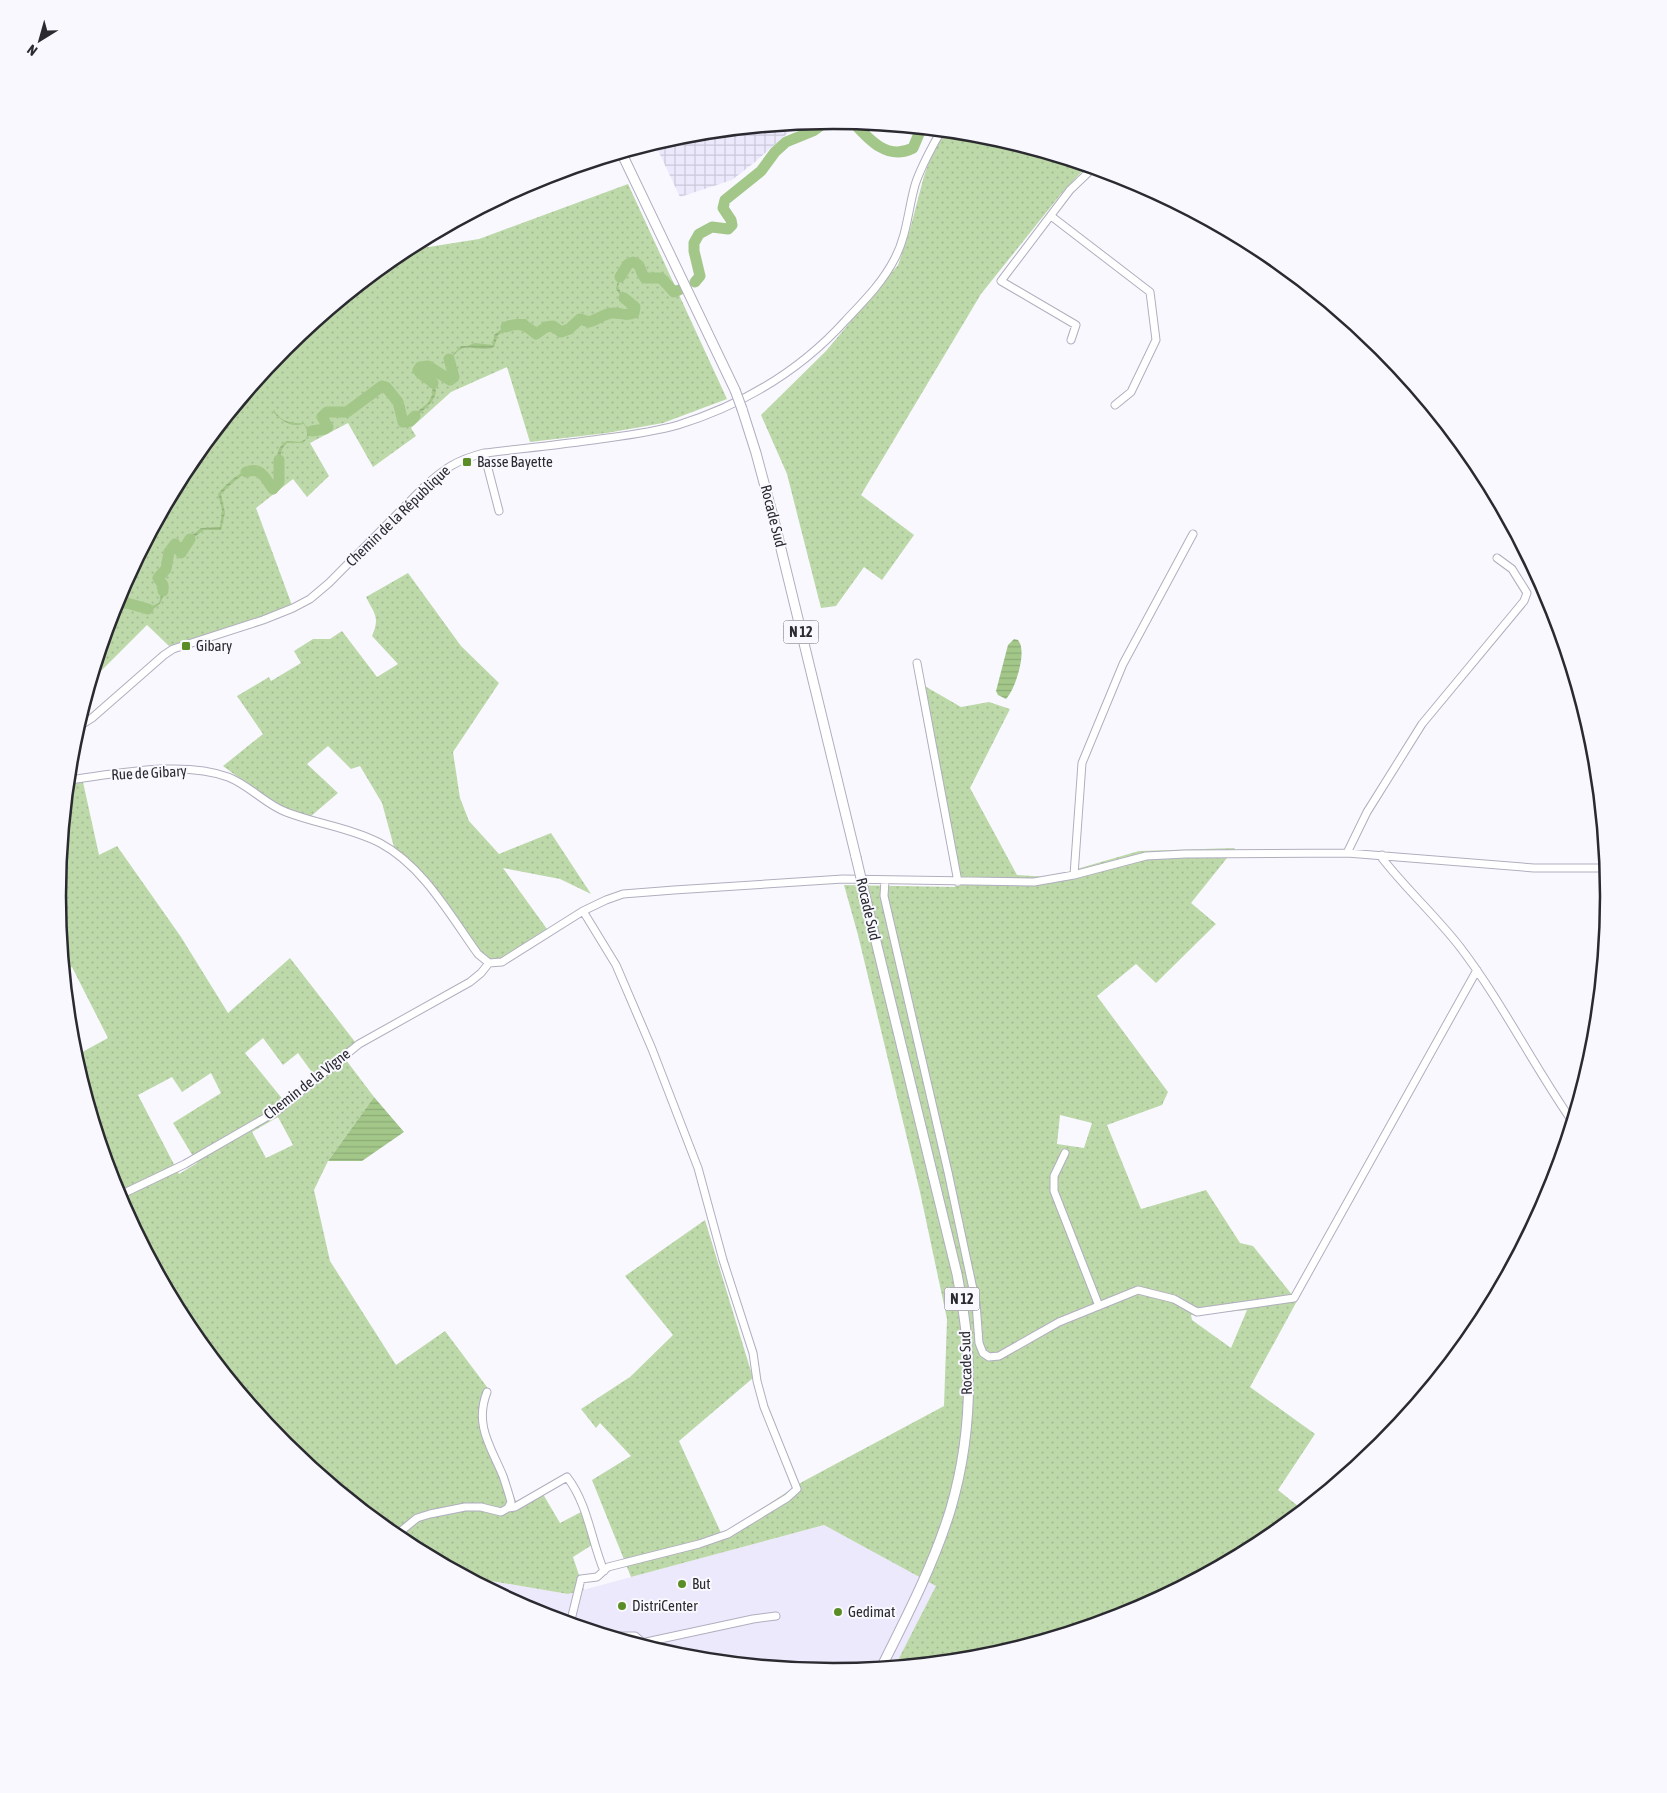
<svg xmlns="http://www.w3.org/2000/svg" width="1667" height="1793" font-family="'Asap Condensed',sans-serif">
<defs>
<pattern id="industrial-grid" width="8" height="8" patternUnits="userSpaceOnUse" patternTransform="scale(1.25)"><rect width="8" height="8" fill="#ede9fd"/><path d="M0 4h8M4 0v8" fill="none" stroke="#cbc8d9"/></pattern>
<pattern id="grass-dots" width="8" height="8" patternUnits="userSpaceOnUse" patternTransform="scale(1.25)"><rect width="8" height="8" fill="#bdd9a9"/><path d="M2 2h.1M6 6h.1" fill="none" stroke="#a3ba92" stroke-width="1.8" stroke-linecap="round"/></pattern>
<pattern id="water-rules" width="6" height="5" patternUnits="userSpaceOnUse" patternTransform="scale(1.25)"><rect width="6" height="5" fill="#a3c789"/><path d="M0 2.5h6" fill="none" stroke="#8cab77"/></pattern>
</defs>
<rect width="100%" height="100%" fill="#f9f8ff"/>
<path fill="#ede9fd" d="M824,1525L937,1586L895,1666L833,1672L682,1658L536,1613L468,1577L568,1594Z"/>
<path fill="url(#industrial-grid)" d="M798,124L755,162L732,180L680,197L655,144L682,135Z"/>
<path fill="url(#grass-dots)" fill-rule="evenodd" d="M944,131L985,135L1087,166L1061,194L981,294L861,495L914,535L882,580L864,567L836,606L821,608L787,474L761,415L826,351L898,265L909,233L924,176L932,154Z
M628,184L727,399L663,423L607,433L530,442L507,367L451,392L411,428L416,436L373,467L348,423L310,443L329,476L307,497L293,479L256,508L293,608L169,646L147,625L92,680L117,599L188,465L285,348L403,251L479,239Z
M408,573L461,646L499,683L453,752L460,798L469,821L499,854L551,833L591,894L560,879L503,868L547,929L500,960L492,961L483,956L427,878L394,847L382,803L360,766L351,769L328,746L307,764L338,793L310,817L281,806L258,792L223,766L263,734L237,696L269,677L271,681L301,663L294,651L313,639H330L342,631L377,677L398,664L372,636C380,617 375,615 366,597Z
M916,681L961,707L989,702L1010,709L970,788L1017,875L1049,877L1139,851L1235,848L1191,903L1216,924L1156,983L1136,964L1097,996L1168,1092L1162,1105L1107,1125L1141,1209L1206,1190L1240,1243L1253,1246L1297,1301L1250,1387L1315,1434L1278,1490L1303,1510L1264,1542L1130,1614L985,1658L895,1666L936,1586L824,1525L631,1577L592,1480L631,1456L600,1423L596,1428L581,1409L630,1377L673,1335L625,1276L705,1220L753,1378L679,1441L722,1535L802,1482L944,1406L947,1319L920,1192L858,935L844,885L955,887ZM1060,1115L1092,1123L1084,1148L1057,1144ZM1247,1310L1231,1348L1192,1320L1191,1315Z
M83,782L99,855L117,846L181,937L228,1013L290,958L359,1047L346,1060L374,1097L328,1161L314,1190L330,1261L396,1365L445,1331L490,1391C489,1398 486,1406 485,1414C484,1442 505,1478 517,1503L540,1489L560,1523L581,1512L592,1545L573,1557L584,1590L568,1594L468,1577L402,1542L285,1445L188,1327L116,1193L75,1056L108,1038L72,967L65,970L58,896L69,784ZM263,1038L283,1065L298,1053L319,1082L289,1107L245,1053ZM211,1073L221,1093L173,1123L197,1163L179,1174L138,1095L172,1077L182,1092ZM278,1117L293,1145L266,1158L252,1132Z"/>
<path fill="url(#water-rules)" d="M626,264L628,266L623,273L618,286C622,299 633,300 638,310L636,314L623,316L615,312L589,323L580,319L574,327L562,333L555,326L546,328L538,336L533,329L526,325H514L498,335L494,347C476,354 464,337 450,361L456,377L450,382C442,374 433,363 421,367L419,372C424,375 429,377 432,381C443,395 428,406 419,414C414,419 411,424 403,422L401,405L388,387L383,386L348,413L333,412L326,414L323,421L329,425V430L313,431L303,443H287C275,454 284,467 282,480C281,484 277,487 274,490L262,472C246,467 232,484 221,494L225,513L221,530H204L193,538L183,554L176,544L170,554L168,569L159,578L165,586C164,598 161,609 147,610L131,604H115L116,602L129,600L149,607L159,603L163,586L157,579L167,567L166,557L174,542L176,540L185,549L190,537L201,528L220,527L222,510L218,494C228,482 242,469 258,467L265,470L274,485L280,479C278,465 272,450 287,441L300,442L306,439L308,431L304,424C301,424 298,426 295,425C288,425 276,417 273,411L274,410C281,422 292,424 304,423L309,430L326,429L327,426L320,420L322,413L334,409L348,411L382,383L389,384L405,406V420H411L418,411L428,403L433,393L430,380C424,377 415,378 413,370L416,365C437,358 437,373 452,379L455,374L446,362L461,346H467L475,343L493,345L494,335L512,321L517,319H526L538,333L546,324H558L563,331L572,326L578,318L594,320L615,309L625,314L635,312V307L622,298L616,289L619,275Z
M1014,639L1018,640C1019,642 1021,644 1021,647C1024,659 1015,690 1006,699L998,695L996,691L1008,645Z
M374,1097L404,1132L362,1161H328Z"/>
<g fill="none" stroke-linecap="round" stroke-linejoin="round">
<path stroke="#a3c789" stroke-width="11" d="M853,122C869,140 888,161 913,148L921,129
M620,277L628,264L633,262C643,265 639,272 645,278H661L674,292L679,290
M695,282L700,276L694,251V243L699,234L712,227L728,229L732,225L731,220L723,208L725,200L761,171L775,152L786,142L813,131L827,121
M506,327C520,321 527,326 536,334L546,327L553,326L561,332L569,329L580,319L589,322C597,320 605,313 613,313C621,312 624,317 634,313L635,307L624,298
M433,383C429,378 421,376 418,370L420,367L428,366L450,380L454,377L449,359
M312,431L325,429L328,427L322,417L327,412H347L382,386L386,387L398,402L403,422L410,421L415,416
M246,472C261,466 265,478 273,489L279,482V460
M163,591V585L158,578L166,569L169,552L175,544L181,553L190,539
M115,604L127,603L148,609"/>
<defs>
<path id="minor" d="M1051,216L1150,292L1156,340L1131,392L1115,405
M1071,340L1076,325L1001,281L1070,190L1093,168
M484,453L499,511
M917,663L958,882
M78,727L92,718L164,655L173,649L263,620L293,608L310,599L329,583L425,486C445,468 457,460 484,453C520,449 557,445 593,440C622,436 650,433 678,425C742,405 801,370 846,320C864,301 883,282 895,258C907,235 908,210 915,185C921,166 931,149 941,131
M69,780C116,774 183,760 228,777C249,785 265,804 286,812C317,824 351,828 380,843C423,866 450,915 478,954L489,963L502,962L583,911L606,900L623,894L674,890L843,879L1034,882L1074,875L1146,856L1185,854L1347,853L1534,868H1607
M1347,853L1367,812L1422,724L1524,601L1527,593L1512,569L1497,558
M1382,855V858C1406,889 1436,916 1460,947C1502,1002 1533,1065 1572,1121
M1074,875L1082,763L1123,664L1193,534
M885,880L884,896L948,1172L976,1303L979,1343L983,1353L989,1357L999,1356L1059,1322L1138,1290L1174,1299L1197,1312L1294,1298L1477,970
M1065,1153L1054,1176V1191L1099,1306
M118,1196L185,1164L277,1111L359,1044L470,982L481,973L489,963
M508,1508L515,1507L567,1477C588,1504 591,1540 604,1571
M395,1536L417,1518L430,1514L465,1507H481L501,1512L508,1508L511,1502C509,1494 506,1485 503,1476C491,1447 474,1425 487,1392
M570,1624L581,1579L597,1577L608,1567L699,1544L728,1534L787,1498L797,1489L764,1407L757,1381L753,1353L723,1260L698,1168L652,1049L616,965L583,911
M610,1636H635L642,1642
M637,1644L753,1619L776,1616"/>
<path id="major" d="M622,154L735,390
M742,409L756,453L774,520L856,857
M872,925L957,1274C973,1351 973,1432 951,1508C934,1564 907,1616 881,1668"/>
</defs>
<use href="#minor" stroke="#b1aebf" stroke-width="9"/>
<use href="#major" stroke="#b1aebf" stroke-width="11"/>
<use href="#minor" stroke="#fff" stroke-width="7"/>
<use href="#major" stroke="#fff" stroke-width="9"/>
<defs>
<path id="major-bridge" d="M735,390L742,409
M856,857L872,925"/>
</defs>
<use href="#major-bridge" stroke="#b1aebf" stroke-width="11" stroke-linecap="butt"/>
<use href="#major-bridge" stroke="#fff" stroke-width="9"/>
</g>
<g fill="#5a8d26" stroke="#f9f8ff" stroke-width="2">
<rect x="462" y="457" width="10" height="10" rx="2.5"/>
<rect x="181" y="641" width="10" height="10" rx="2.5"/>
<circle cx="682" cy="1584" r="5"/>
<circle cx="622" cy="1606" r="5"/>
<circle cx="838" cy="1612" r="5"/>
</g>
<g text-anchor="middle" stroke-width="4" stroke-linejoin="round" paint-order="stroke">
<g fill="#f9f8ff" stroke="#69686f" stroke-width="1">
<rect x="783.5" y="620.5" width="35" height="23" rx="4"/>
<rect x="944.5" y="1287.5" width="35" height="23" rx="4"/>
</g>
<g font-size="14" font-weight="bold" fill="#2b2a31">
<text x="801" y="637">N 12</text>
<text x="962" y="1304">N 12</text>
</g>
<g font-size="15" fill="#2b2a31" stroke="#f9f8ff" text-anchor="start">
<text x="477" y="467">Basse Bayette</text>
<text x="196" y="651">Gibary</text>
<text x="692" y="1589">But</text>
<text x="632" y="1611">DistriCenter</text>
<text x="848" y="1617">Gedimat</text>
</g>
<g font-size="15" fill="#2b2a31" stroke="#f9f8ff">
<text transform="translate(398 516) rotate(-44)" y="5">Chemin de la République</text>
<text transform="translate(773 516) rotate(76)" y="5">Rocade Sud</text>
<text transform="translate(149 773) rotate(-3)" y="5">Rue de Gibary</text>
<text transform="translate(868 909) rotate(77)" y="5">Rocade Sud</text>
<text transform="translate(307 1084) rotate(-38)" y="5">Chemin de la Vigne</text>
<text transform="translate(966 1363) rotate(-92)" y="5">Rocade Sud</text>
</g>
</g>
<path d="M0 0H1667V1793H0ZM66 896a767 767 0 1 1 1534 0a767 767 0 1 1-1534 0Z" fill="#f9f8ff" fill-rule="evenodd"/>
<path fill="none" stroke="#2b2a31" stroke-width="2.5" d="M66 896a767 767 0 1 1 1534 0a767 767 0 1 1-1534 0Z"/>
<g transform="translate(40 40) rotate(217)" stroke="#f9f8ff" stroke-width="4" paint-order="stroke">
<path d="M0-4L9 19L0 12L-9 19Z" fill="#2b2a31"/>
<text y="-8" font-size="14" font-weight="bold" text-anchor="middle" fill="#2b2a31">N</text>
</g>
</svg>
